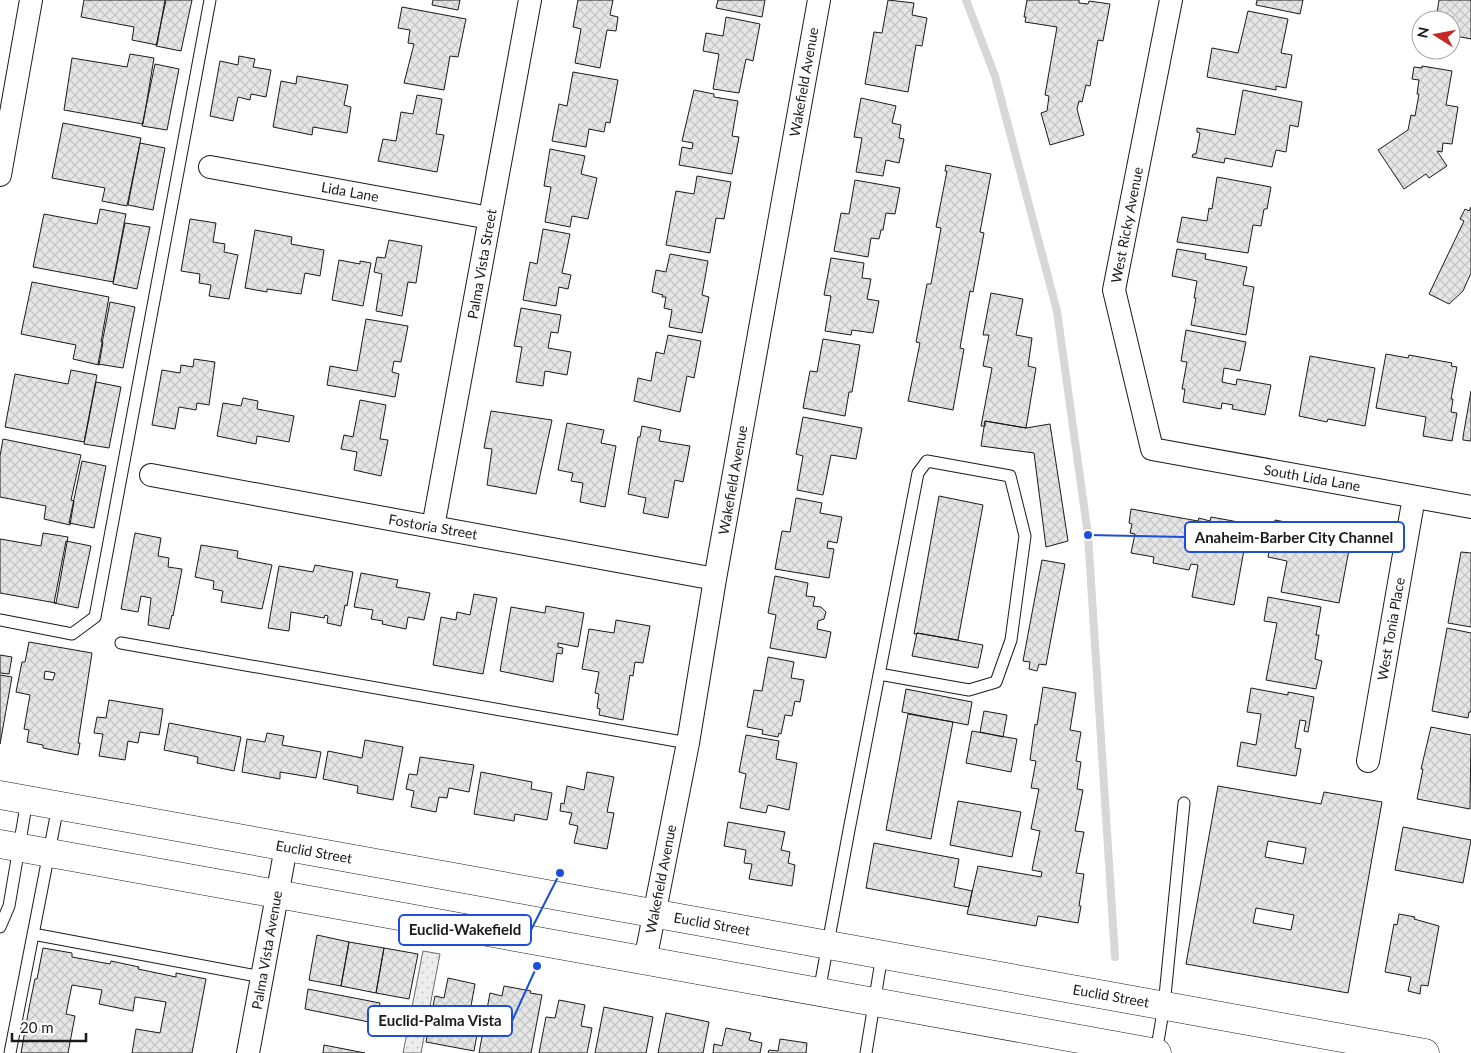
<svg xmlns="http://www.w3.org/2000/svg" width="1471" height="1053" font-family="Lato,sans-serif">
<defs>
<pattern id="grass-dots" width="8" height="8" patternUnits="userSpaceOnUse" patternTransform="scale(1.25)"><rect width="8" height="8" fill="#ededed"/><path d="M2 2h.1M6 6h.1" fill="none" stroke="#cbcbcb" stroke-width="1.8" stroke-linecap="round"/></pattern>
<pattern id="building-cross-hatch" width="8" height="8" patternUnits="userSpaceOnUse" patternTransform="scale(1.25)"><rect width="8" height="8" fill="#e6e6e6"/><path d="M0 0l8 8M0 8l8-8" fill="none" stroke="#c5c5c5"/></pattern>
</defs>
<rect width="100%" height="100%" fill="#fff"/>
<path fill="url(#grass-dots)" stroke="#6a6a6a" d="M423,951L440,954L421,1053H403Z"/>
<g fill="none" stroke-linecap="round" stroke-linejoin="round">
<path stroke="#d7d7d7" stroke-width="8" d="M966,0L995,76L1057,311L1088,535L1115,957"/>
</g>
<path fill="url(#building-cross-hatch)" stroke="#1a1a1a" fill-rule="evenodd" d="M84,0H165L157,45L132,40L134,27L81,17Z
M166,0H192L181,51L156,46Z
M433,0H460L458,10L432,5Z
M578,0H613L610,15L618,17L616,31L607,30L600,68L575,63L581,29L573,27Z
M718,0H765L762,17L716,8Z
M888,0L914,3L912,15L927,18L922,46L916,45L908,92L865,84L874,32L882,33Z
M1027,0H1079V3L1088,4L1089,1L1110,4L1103,41L1098,40L1090,86L1086,85L1082,102L1079,101L1077,109L1084,135L1050,145L1041,113L1047,111L1049,96L1045,95L1057,27L1025,22L1026,17H1024Z
M1257,0H1303L1300,14L1256,5Z
M1439,0H1471V39L1451,35V20H1441L1442,14L1437,13Z
M402,7L466,19L458,57L450,56L444,90L404,83L414,44L408,43L410,30L398,28Z
M1248,11L1288,19L1281,53L1292,55L1286,88L1276,86V90L1207,77L1212,48L1238,53Z
M726,17L760,24L753,61L746,59L739,93L713,89L719,54L703,51L706,33L723,36Z
M130,54L154,58L143,124L64,110L72,58L127,67Z
M239,56L255,59L253,67L271,70L266,97L251,94L250,100L238,97L233,121L210,116L220,61L238,65Z
M155,64L179,69L167,130L142,126Z
M1422,66L1452,71L1446,105L1458,107L1452,144L1443,143L1442,152L1437,151L1447,166L1429,178L1426,174L1404,189L1378,150L1408,130L1411,115L1415,116L1419,94H1417L1419,80L1412,79L1414,67L1422,68Z
M573,72L618,80L610,123L606,122L604,132L589,129L586,147L552,141L559,104L567,106Z
M297,76L348,85L344,105L351,107L347,133L313,127L312,135L273,127L281,81L296,84Z
M694,90L714,94V97L738,101L732,136L739,137L732,174L679,165L682,147L692,149L693,143L682,141Z
M1243,90L1302,102L1298,127L1290,125L1286,152L1276,150L1272,167L1225,158L1224,163L1192,157L1193,154H1196L1200,133L1197,132V128L1235,135Z
M417,95L442,99L436,134L444,135L437,172L378,161L383,139L396,141L401,112L413,114Z
M861,98L896,106L892,123L901,125L899,138L904,139L899,163L886,160L883,176L856,172L862,138L854,137Z
M63,123L141,138L127,206L102,201L105,188L52,178Z
M140,143L165,148L153,210L128,205Z
M550,149L585,156L581,174L597,178L588,219L572,216L570,227L545,222L551,187L544,186Z
M946,165L991,174L980,232L984,233L973,292L970,291L960,348L964,349L953,410L908,401L920,343L916,342L927,284H931L941,228L936,227L947,171H945Z
M697,176L731,182L724,219L716,218L710,253L666,245L676,191L694,194Z
M1217,177L1271,187L1267,209H1264L1261,226L1253,225L1248,253L1177,242L1182,217L1207,221L1209,208L1212,209Z
M855,180L900,188L895,214L886,213L883,230H881L879,239L871,238L868,257L834,251L841,213L849,214Z
M1471,207V273L1463,291L1449,304L1429,294L1464,221L1460,219L1465,209L1469,211Z
M100,209L126,214L113,282L33,267L44,214L97,224Z
M190,219L216,223L213,242L225,244L224,252L238,255L229,299L209,296L211,285L199,283L200,274L181,271Z
M125,223L150,227L137,289L113,284Z
M543,229L570,234L562,273L571,275L568,289L559,287L556,306L523,300L530,262L537,264Z
M255,230L292,237L291,244L324,250L320,276L305,273L301,294L267,289V292L245,288Z
M389,240L422,246L416,283L408,282L402,316L376,311L382,274L374,272L377,257L385,258Z
M1177,249L1206,254L1205,259L1247,267L1243,285L1254,287L1246,335L1191,325L1196,298H1194L1197,281L1172,276Z
M670,254L708,261L702,295L709,297L702,333L669,327L672,310L664,308L666,297H662L663,295L652,292L656,270L666,272Z
M831,258L864,263L862,278L871,279L867,299L879,301L873,333L852,330L851,335L825,331L831,296L824,295Z
M339,260L360,264V261L371,263L363,306L332,300Z
M32,282L109,297L101,342H103L99,365L73,359L76,345L21,334Z
M991,293L1023,299L1016,335L1032,338L1028,366L1036,368L1026,428L985,421V426H981L992,368L983,366L989,335H983Z
M110,302L135,307L123,368L98,364Z
M521,308L561,315L558,333L551,332L548,348L571,352L567,375L545,371L543,386L516,382L522,347L514,346Z
M366,319L408,326L401,362L394,361L392,372L399,374L395,397L327,385L330,366L357,371Z
M1186,330L1246,342L1240,371L1224,368L1222,382L1236,385L1237,379L1271,385L1265,415L1232,409L1233,405L1222,403L1221,409L1183,402L1185,389H1182L1187,362L1181,361Z
M668,335L701,341L694,378L687,376L680,412L634,401L638,378L651,381L656,352L664,354Z
M823,339L860,345L852,392H849L845,416L803,408L810,371L817,372Z
M1386,354L1408,358L1409,355L1452,363L1451,366L1457,367L1451,399H1453L1451,412L1457,413L1452,441L1423,436L1426,417L1376,408Z
M1310,356L1375,368L1365,426L1328,419L1327,422L1299,416Z
M194,359L215,362L209,405L197,403L196,410L179,407L175,429L152,425L162,370L180,373L181,365L193,367Z
M71,370L97,375L84,442L5,427L15,374L68,384Z
M96,382L121,387L109,448L84,444Z
M1471,391V441L1463,440V437Z
M243,398L258,401L257,409L294,416L289,442L257,436L256,444L217,436L223,403L241,406Z
M360,400L386,405L380,439L388,440L381,476L354,470L357,452L341,449L344,435L353,437Z
M491,411L552,420L536,494L487,485L492,449L484,448Z
M803,417L862,428L856,459L831,455L823,495L797,490L803,456L796,454Z
M985,421L1026,428L1050,424L1068,541L1046,547L1034,453L981,446Z
M567,423L604,430L601,443L616,446L605,507L580,502L583,483L571,481L573,473L558,470Z
M642,426L661,430L659,441L690,446L683,482L675,480L668,518L643,513L646,498L628,494L638,437H640Z
M3,439L81,455L71,500L74,501L70,525L44,519L46,506L0,497V456Z
M82,461L106,466L94,528L69,523Z
M939,496L983,505L958,640L917,633L916,634H914Z
M796,498L822,503L820,513L842,517L837,543L828,541L827,548L834,549L829,578L775,569L782,531L790,532Z
M1131,509L1198,521L1199,518L1210,521L1211,517L1244,523L1243,527L1248,528L1234,605L1192,597L1198,565L1191,564L1189,570L1153,563L1154,557L1131,553L1135,534L1130,533L1132,524L1129,523Z
M1275,520L1332,531L1331,536L1351,539L1339,603L1281,592L1287,561L1268,557Z
M43,533L68,537L56,603L0,593V539L41,546Z
M135,533L161,538L158,556L169,558L168,567L182,569L173,616L172,615L169,629L148,625L151,598L141,596L138,612L121,609Z
M66,541L91,546L78,608L54,603Z
M201,545L238,551L237,558L272,565L262,609L221,602L223,591L213,589L214,581L195,577Z
M1461,552L1471,553V627L1448,623Z
M1042,560L1065,564L1046,665L1039,664L1037,671L1029,669L1030,662L1023,661Z
M315,565L353,572L347,606L345,605L341,626L327,623L328,616L325,615L324,618L291,612L289,631L268,628L279,566L313,572Z
M361,573L398,580L396,587L430,593L424,620L408,617L406,629L382,624L383,621L371,619L373,610L354,607Z
M775,576L808,583L806,596L815,597L813,606L821,607L826,612L824,619L818,621L817,629L831,632L826,658L770,648L776,615L768,613Z
M474,594L497,598L483,674L433,665L441,617L456,620L457,612L470,615Z
M1268,597L1321,607L1316,635H1319L1315,659L1322,661L1316,689L1266,680L1277,623L1264,621Z
M546,606L584,613L578,647L558,643V647L563,648L562,654L557,653L553,682L500,671L511,607L545,613Z
M616,620L650,626L643,663L635,662L633,676L630,675L623,720L599,715L600,709L597,708L599,694L595,693L599,672L582,669L589,629L614,633Z
M1447,628L1471,633V712H1469L1468,718L1432,711Z
M917,633L983,645L978,668L912,656Z
M29,642L92,653L78,743H80L78,755L43,748V745L27,742L29,730L24,729L30,695L16,692L22,662H25ZM45,671L55,673L53,680L44,679Z
M0,655L12,657L9,674L0,673Z
M768,657L794,662L791,678L804,680L800,702L795,701L792,716L785,715L781,734L779,733L778,737L762,734L763,730L747,727L754,690L762,691Z
M0,675L12,677L0,744Z
M1043,687L1076,693L1070,730L1081,732L1076,761L1081,762L1077,789L1083,790L1075,831L1084,832L1076,873L1084,874L1079,906H1081L1078,923L1038,916L1036,926L967,914L978,866L1041,877L1042,872L1032,870L1040,831L1031,829L1039,789L1031,788L1036,761L1030,760L1035,724L1037,725Z
M1251,688L1288,695V692L1314,697L1308,732L1304,731L1306,721L1300,720L1295,748L1301,749L1296,776L1237,766L1241,742L1256,745L1261,714L1247,712Z
M906,689L972,702L968,725L902,712Z
M109,700L163,709L159,735L140,732L138,743L128,741L125,760L99,756L103,734L94,733L97,717L106,718Z
M984,711L1007,715L1003,737L980,732Z
M908,714L953,722L931,839L886,830Z
M169,723L241,737L234,771L197,763L198,757L164,750Z
M1431,727L1471,735L1470,809L1417,799L1423,769H1421Z
M972,731L1017,739L1011,772L966,763Z
M267,733L284,736L282,745L321,752L316,778L280,772V779L242,772L247,739L265,742Z
M746,735L779,741L776,759L797,763L789,810L768,805L766,813L740,808L746,774L739,772Z
M365,740L403,747L393,800L357,793L358,786L323,779L328,751L362,758Z
M420,757L474,765L469,792L449,788L447,798L439,797L436,812L411,807L414,791L406,789L409,774L417,775Z
M481,772L532,782L531,789L552,793L547,820L515,814L514,821L474,814Z
M587,772L614,777L607,812L614,813L607,849L574,843L578,826L569,824L572,813L560,811L561,803L564,804L567,786L584,790Z
M1218,786L1321,804L1324,792L1382,802L1348,993L1186,964ZM1268,841L1306,848L1303,864L1265,857ZM1256,908L1294,915L1291,930L1253,923Z
M958,801L1021,812L1012,857L950,845Z
M728,822L785,832L781,850L790,852L788,863L795,865L792,886L749,879L752,864L744,863L746,850L724,846Z
M1403,827L1471,840L1463,883L1395,870Z
M874,843L959,859L954,887L972,891L969,907L866,888Z
M1399,914L1415,917L1414,919L1439,926L1428,986L1421,985L1420,994L1408,991L1411,977L1385,972L1394,924L1397,925Z
M317,935L349,942L341,986L309,980Z
M349,942L384,948L376,993L341,986Z
M43,948L72,953V957L110,964L111,961L139,967L138,969L176,977V973L206,979L192,1053H132L136,1029L160,1033L166,1002L135,997L133,1011L99,1004L102,990L72,985L66,1014L75,1016L68,1053H21L29,1008L35,979H37Z
M384,948L418,954L409,999L376,993Z
M448,978L475,984L471,1006L482,1007L474,1051L426,1042L435,996L444,998Z
M504,986L531,991L530,993L542,995L531,1053H479L490,993L502,996Z
M308,989L380,1003L376,1025L369,1024V1022L305,1009Z
M559,1000L585,1005L581,1026L592,1028L587,1053H539L546,1017L555,1018Z
M604,1007L653,1017L646,1053H595Z
M666,1013L709,1022L703,1053H658Z
M726,1028L751,1033L749,1040L762,1043L760,1053H713L714,1044L722,1046Z
M780,1039L807,1043L806,1053H768L769,1050L778,1051Z
M324,1045L365,1053H323Z"/>
<g fill="none" stroke-linecap="round" stroke-linejoin="round">
<defs>
<path id="lane" d="M0,620L72,634L95,617L210,0
M121,643L688,743
M0,927L9,906L27,800
M33,934L262,977
M819,992L849,830L918,473L927,461L1010,476L1025,536L1011,640L996,682L969,690L879,674
M10,1053L58,806
M866,1053L882,955
M1156,1053L1164,1006L1184,803"/>
<path id="street" d="M1171,0L1114,290L1152,449L1471,507
M210,167L490,218
M0,175L31,0
M151,475L715,579
M433,527L530,0
M1368,761L1414,497
M645,961L688,743L715,579L819,0
M248,1053L286,847"/>
<path id="primary" d="M0,795L1425,1053
M0,844L1157,1053"/>
</defs>
<use href="#lane" stroke="#1a1a1a" stroke-width="13"/>
<use href="#street" stroke="#1a1a1a" stroke-width="24"/>
<use href="#primary" stroke="#1a1a1a" stroke-width="29"/>
<use href="#lane" stroke="#fff" stroke-width="11"/>
<use href="#street" stroke="#fff" stroke-width="22"/>
<use href="#primary" stroke="#fff" stroke-width="28"/>
</g>
<g text-anchor="middle" stroke-width="4" stroke-linejoin="round" paint-order="stroke">
<g font-size="14" fill="#1a1a1a" stroke="#fff">
<text transform="translate(804 82) rotate(-80)" y="5">Wakefield Avenue</text>
<text transform="translate(350 192) rotate(10)" y="5">Lida Lane</text>
<text transform="translate(1127 225) rotate(-79)" y="5">West Ricky Avenue</text>
<text transform="translate(482 264) rotate(-80)" y="5">Palma Vista Street</text>
<text transform="translate(1312 478) rotate(10)" y="5">South Lida Lane</text>
<text transform="translate(733 480) rotate(-80)" y="5">Wakefield Avenue</text>
<text transform="translate(433 527) rotate(10)" y="5">Fostoria Street</text>
<text transform="translate(1391 629) rotate(-80)" y="5">West Tonia Place</text>
<text transform="translate(314 852) rotate(10)" y="5">Euclid Street</text>
<text transform="translate(661 879) rotate(-79)" y="5">Wakefield Avenue</text>
<text transform="translate(712 924) rotate(10)" y="5">Euclid Street</text>
<text transform="translate(267 950) rotate(-80)" y="5">Palma Vista Avenue</text>
<text transform="translate(1111 996) rotate(10)" y="5">Euclid Street</text>
</g>
</g>
<path fill="none" stroke="#1d4ed8" stroke-width="2" d="M1088 535L1185 537M560 873L531 930M537 966L512 1021"/>
<g fill="#1d4ed8" stroke="#fff" stroke-width="2">
<circle cx="1088" cy="535" r="5"/>
<circle cx="560" cy="873" r="5"/>
<circle cx="537" cy="966" r="5"/>
</g>
<g fill="#fff" stroke="#1d4ed8" stroke-width="2">
<rect x="1185" y="522" width="219" height="30" rx="5"/>
<rect x="399" y="915" width="132" height="30" rx="5"/>
<rect x="368" y="1006" width="144" height="30" rx="5"/>
</g>
<g font-size="15" text-anchor="middle" font-weight="bold" fill="#1a1a1a">
<text x="1294" y="543">Anaheim-Barber City Channel</text>
<text x="465" y="935">Euclid-Wakefield</text>
<text x="440" y="1026">Euclid-Palma Vista</text>
</g>
<g transform="translate(1436 35) rotate(281)"><circle r="24" fill="#ffffff" stroke="#a3a3a3"/>
<path d="M0-4L9 19L0 12L-9 19Z" fill="#c62828"/>
<text y="-8" font-size="14" font-weight="bold" text-anchor="middle" fill="#1a1a1a">N</text>
</g>
<path d="M12 1033v8h74v-8" fill="none" stroke="#1a1a1a" stroke-width="2.5"/>
<text x="20" y="1033" font-size="15" fill="#1a1a1a" stroke="#ffffff" stroke-width="4" paint-order="stroke">20 m</text>
</svg>
